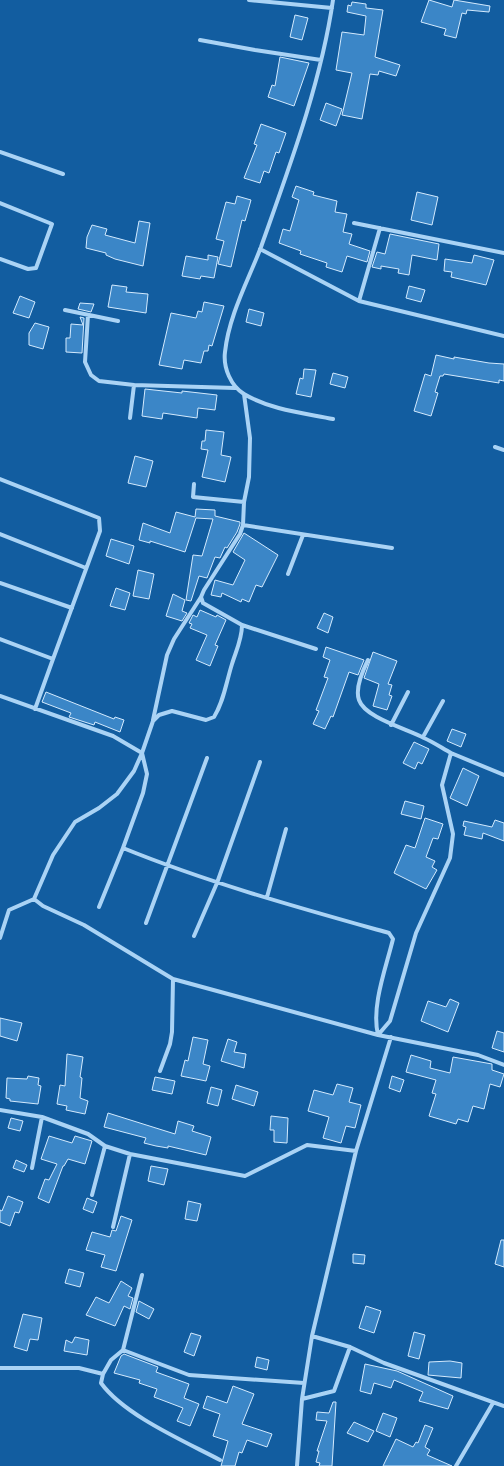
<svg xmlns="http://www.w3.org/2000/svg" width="504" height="1466" font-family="'Source Sans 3',sans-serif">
<rect width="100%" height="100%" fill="#125da0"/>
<path fill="#3b86c7" stroke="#d3eafe" d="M429,0L452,7L454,0L490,6L489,12L467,10L466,14L462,13L456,38L444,35L446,29L421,22Z
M352,2L366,4V8L383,10L375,57L400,65L396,76L379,71L378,75L370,74L362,119L342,115L352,73L336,70L342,32L364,35L366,16L347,12L348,5L351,6Z
M295,15L308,18L302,40L290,37Z
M280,57L309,63L294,106L268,97L272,85L275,86Z
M326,103L342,109L336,126L320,120Z
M261,124L286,133L279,153L276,152L269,173L264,171L260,183L244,178L257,145L254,144Z
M296,186L314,192L313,195L337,201L335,212L347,214L343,232L352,234L349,244L370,251L367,262L347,256L342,272L326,267L327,263L300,254L301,251L279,243L283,229L290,231L299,200L292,197Z
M417,192L438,197L432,225L411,220Z
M237,196L251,200L245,221L242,220L231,267L218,264L224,241L216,239L226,202L235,204Z
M139,221L150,223L143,266L115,259L106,255V253L86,248L87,237L92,225L107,229L105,235L135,243Z
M390,234L439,244L437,260L412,255L409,275L398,273L399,269L381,266V269L372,267L377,252L385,254Z
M208,255L218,257L214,278L201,276L200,279L182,276L186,256L208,260Z
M474,255L494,260L486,285L451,277L452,272L444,271L445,259L472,263Z
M112,285L127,287L126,292L148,294L146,313L108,307Z
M409,286L425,290L421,302L406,298Z
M20,296L35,302L29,318L13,313Z
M204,302L224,306L212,346L209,345L208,351H204L201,363L184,360L182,369L159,365L171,313L196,318L198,311L202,312Z
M80,303L94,304L91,312L78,309Z
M249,309L264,313L261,326L246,322Z
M80,317L84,318L82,353L66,352V338H70L71,324L83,325Z
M35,323L49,327L43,349L29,345V333Z
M436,355L454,359V357L489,363L504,364V381L499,380V383L444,374L443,376H440L435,392L438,393L431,416L414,411L425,374L431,376Z
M304,369L316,370L311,397L296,394L300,378L303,379Z
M333,373L348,377L345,388L330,384Z
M145,389L182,393V391L217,395L215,410L198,408L197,418L163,413L162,419L142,416Z
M206,430L224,432L221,455L231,457L225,482L202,477L208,450L201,449L202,441H205Z
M135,456L153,461L146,487L128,483Z
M196,509L215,510V516L240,522V524L237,532L227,548L225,547L220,558L215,557L207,578L199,576L191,601L186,600L193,555L202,556L213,519L196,518L185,552L150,541V543L139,540L143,523L170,533L176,512L195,517Z
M244,533L278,555L262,587L256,585L249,602L242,599L241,602L222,593L221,597L211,595L215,580L233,585L245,560L233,552Z
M111,539L134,546L129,564L106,556Z
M138,570L154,574L149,599L133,596Z
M116,588L130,593L125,610L110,606Z
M173,594L185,600L182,611L187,613L182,621L166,616Z
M200,610L216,617L217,615L226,620L215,645L218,646L210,666L196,660L207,635L190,628L192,624L189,623L193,615L197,617Z
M324,613L333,617L328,633L317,628Z
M326,647L364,660L358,675L349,672L333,717L331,716L325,729L313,724L319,711L316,710L328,678L324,677L330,660L323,657Z
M373,652L397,661L388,684L392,685L389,695L392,696L387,710L373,706L379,684L364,678Z
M46,692L114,719L115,717L124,720L120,732L95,722L94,725L69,717L71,713L42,702Z
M452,729L466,734L461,747L447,741Z
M414,742L429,749L422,764L418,762L415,769L403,763Z
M463,768L479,776L467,806L450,798Z
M405,801L424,806L421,819L401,814Z
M425,818L443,824L438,839L433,838L426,857L435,861L432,867L437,870L426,889L394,873L406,845L415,848Z
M495,820L504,823V841L483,833L482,839L464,835L466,827L463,826L464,821L492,827Z
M450,999L459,1003L448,1032L421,1021L428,1001L446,1007Z
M0,1018L22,1023L17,1041L0,1036Z
M497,1031L504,1033V1052L492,1048Z
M193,1037L208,1040L203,1064L210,1066L206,1081L181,1076L185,1060L188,1061Z
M228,1039L237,1042L234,1052L246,1054L244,1068L221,1061Z
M67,1054L83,1057L80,1077L82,1078L80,1098L88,1101L85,1114L66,1110L67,1106L57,1104L60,1085L65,1086Z
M411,1055L431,1061L430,1068L450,1073L453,1057L492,1064V1070L504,1074L500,1087L490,1084L484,1109L473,1106L468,1122L458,1119L456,1124L429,1116L436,1094L432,1093L436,1080L406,1072Z
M28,1076L39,1078L38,1085L41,1086L38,1104L10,1101V1099L6,1098L7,1078L27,1079Z
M392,1076L404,1080L400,1092L389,1088Z
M155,1077L175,1081L172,1094L152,1090Z
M337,1084L353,1088L349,1102L361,1105L355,1128L346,1126L341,1143L323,1138L329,1117L308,1111L314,1090L333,1095Z
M236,1085L258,1092L254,1106L232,1099Z
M211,1087L222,1090L218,1106L207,1103Z
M108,1113L175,1134L178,1121L194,1126L192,1131L211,1137L206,1155L168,1146V1148L156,1146L144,1143L146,1138L104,1127Z
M271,1116L288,1118L287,1143L274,1142V1130H270Z
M11,1118L23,1121L20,1131L8,1128Z
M49,1136L72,1143L75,1136L92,1141L85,1164L68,1159L64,1166H63L49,1203L38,1198L45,1179L49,1180L57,1164L41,1159Z
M16,1160L27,1165L24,1172L13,1168Z
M151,1166L168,1169L164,1185L148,1181Z
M8,1196L23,1202L19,1213L15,1212L10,1226L0,1222V1210L2,1211Z
M87,1198L97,1202L93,1213L83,1209Z
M188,1201L201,1204L197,1221L185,1219Z
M121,1216L132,1220L116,1271L101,1267L105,1255L86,1250L92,1232L110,1237L112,1230L116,1231Z
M501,1240H504V1267L495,1264Z
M353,1254L365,1255L364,1264L353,1263Z
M69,1269L84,1273L80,1287L65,1283Z
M121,1281L132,1288L128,1296L133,1298L130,1309L124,1306L115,1326L86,1315L96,1297L109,1303Z
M139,1301L154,1309L149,1319L136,1312Z
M366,1306L381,1311L374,1333L359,1328Z
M23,1314L42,1318L38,1340L30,1339L27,1351L14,1347Z
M414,1332L425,1335L419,1359L408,1356Z
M191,1333L201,1336L194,1356L184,1352Z
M75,1337L89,1340L87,1355L64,1351L66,1340L72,1343Z
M124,1354L158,1367L156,1372L189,1384L184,1398L199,1404L190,1426L177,1421L183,1408L154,1397L157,1389L139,1383L140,1380L114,1373L121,1356Z
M257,1357L269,1360L267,1370L255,1367Z
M450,1361L462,1363L461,1378L428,1375L429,1362Z
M365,1364L397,1371L453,1396L448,1409L419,1401L423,1392L394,1380L391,1388L374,1383L371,1394L360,1391Z
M233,1386L254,1394L242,1424L272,1434L267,1447L247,1440L242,1453L239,1452L235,1466H221L228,1441L213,1436L220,1414L203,1408L207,1396L227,1403Z
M333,1402H336L332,1466H319L320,1463L316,1462L319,1451H317L327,1421L316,1420L317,1412L329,1413Z
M383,1413L397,1418L390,1437L376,1431Z
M354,1422L374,1431L368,1442L347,1433Z
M425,1425L433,1428L425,1447L430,1450L427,1455L452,1466H383L396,1439L413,1447L416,1442L418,1443Z"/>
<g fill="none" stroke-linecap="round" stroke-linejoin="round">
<path stroke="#aad3f5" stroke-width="4" d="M249,0L332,8
M200,40L255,50L321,60
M0,152L63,174
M0,203L52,224L36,268L28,269L0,259
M354,223L504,253
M260,249L359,301L504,336
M359,301L380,228
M65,310L118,321
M88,315L85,362L91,375L99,381L134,385L235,388
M244,394C271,410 303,413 333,419
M130,418L134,385
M495,447L504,450
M0,479L99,518L100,531L53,659
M194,484L193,497L244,502
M243,525L392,548
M0,534L86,568
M288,574L303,535
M0,583L72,608
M242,625L316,649
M0,639L53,659L35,709
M0,696L113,736L142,753L147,774L143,793L123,848C209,883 300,908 389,933L393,939C386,968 371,1006 378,1035L478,1055L504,1065
M153,720L167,655L174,639L201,597
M391,725L408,692
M423,737L443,701
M451,753L504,775
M267,897L286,829
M34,899L43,906L84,925L173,979L378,1035L390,1021L416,933L450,858L453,834L442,785L451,753C442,748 433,742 424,738C408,729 365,718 359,700C355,689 363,670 368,660
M99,907L123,848
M146,923L207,758
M194,936L217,883L260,762
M0,938L9,910L34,899L53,855L75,822L99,808L117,794L134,771L142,753L153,721L159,715L172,711L206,720L214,717C224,701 226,683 232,664C236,651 242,639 242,625L203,603L201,597L204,590L240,534L243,525L244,502L249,477L250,438L244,394C231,386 223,368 225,352C229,315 248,281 261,247C289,168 321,83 333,0
M160,1071L170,1044L172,1032L173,979
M0,1110L42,1117L88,1134L105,1146L130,1154L245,1176L307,1145L356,1151
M32,1168L42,1117
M92,1195L105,1146
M113,1227L130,1154
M312,1336L350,1347L384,1363L504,1406
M123,1350L142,1275
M0,1368H79L103,1374L111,1360L123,1350L189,1375L304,1383
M103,1374L101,1383C124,1415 184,1441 220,1460
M302,1399L334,1391L350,1347
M297,1466L302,1399L312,1336L356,1151L391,1037
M456,1466L493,1403"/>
</g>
</svg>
